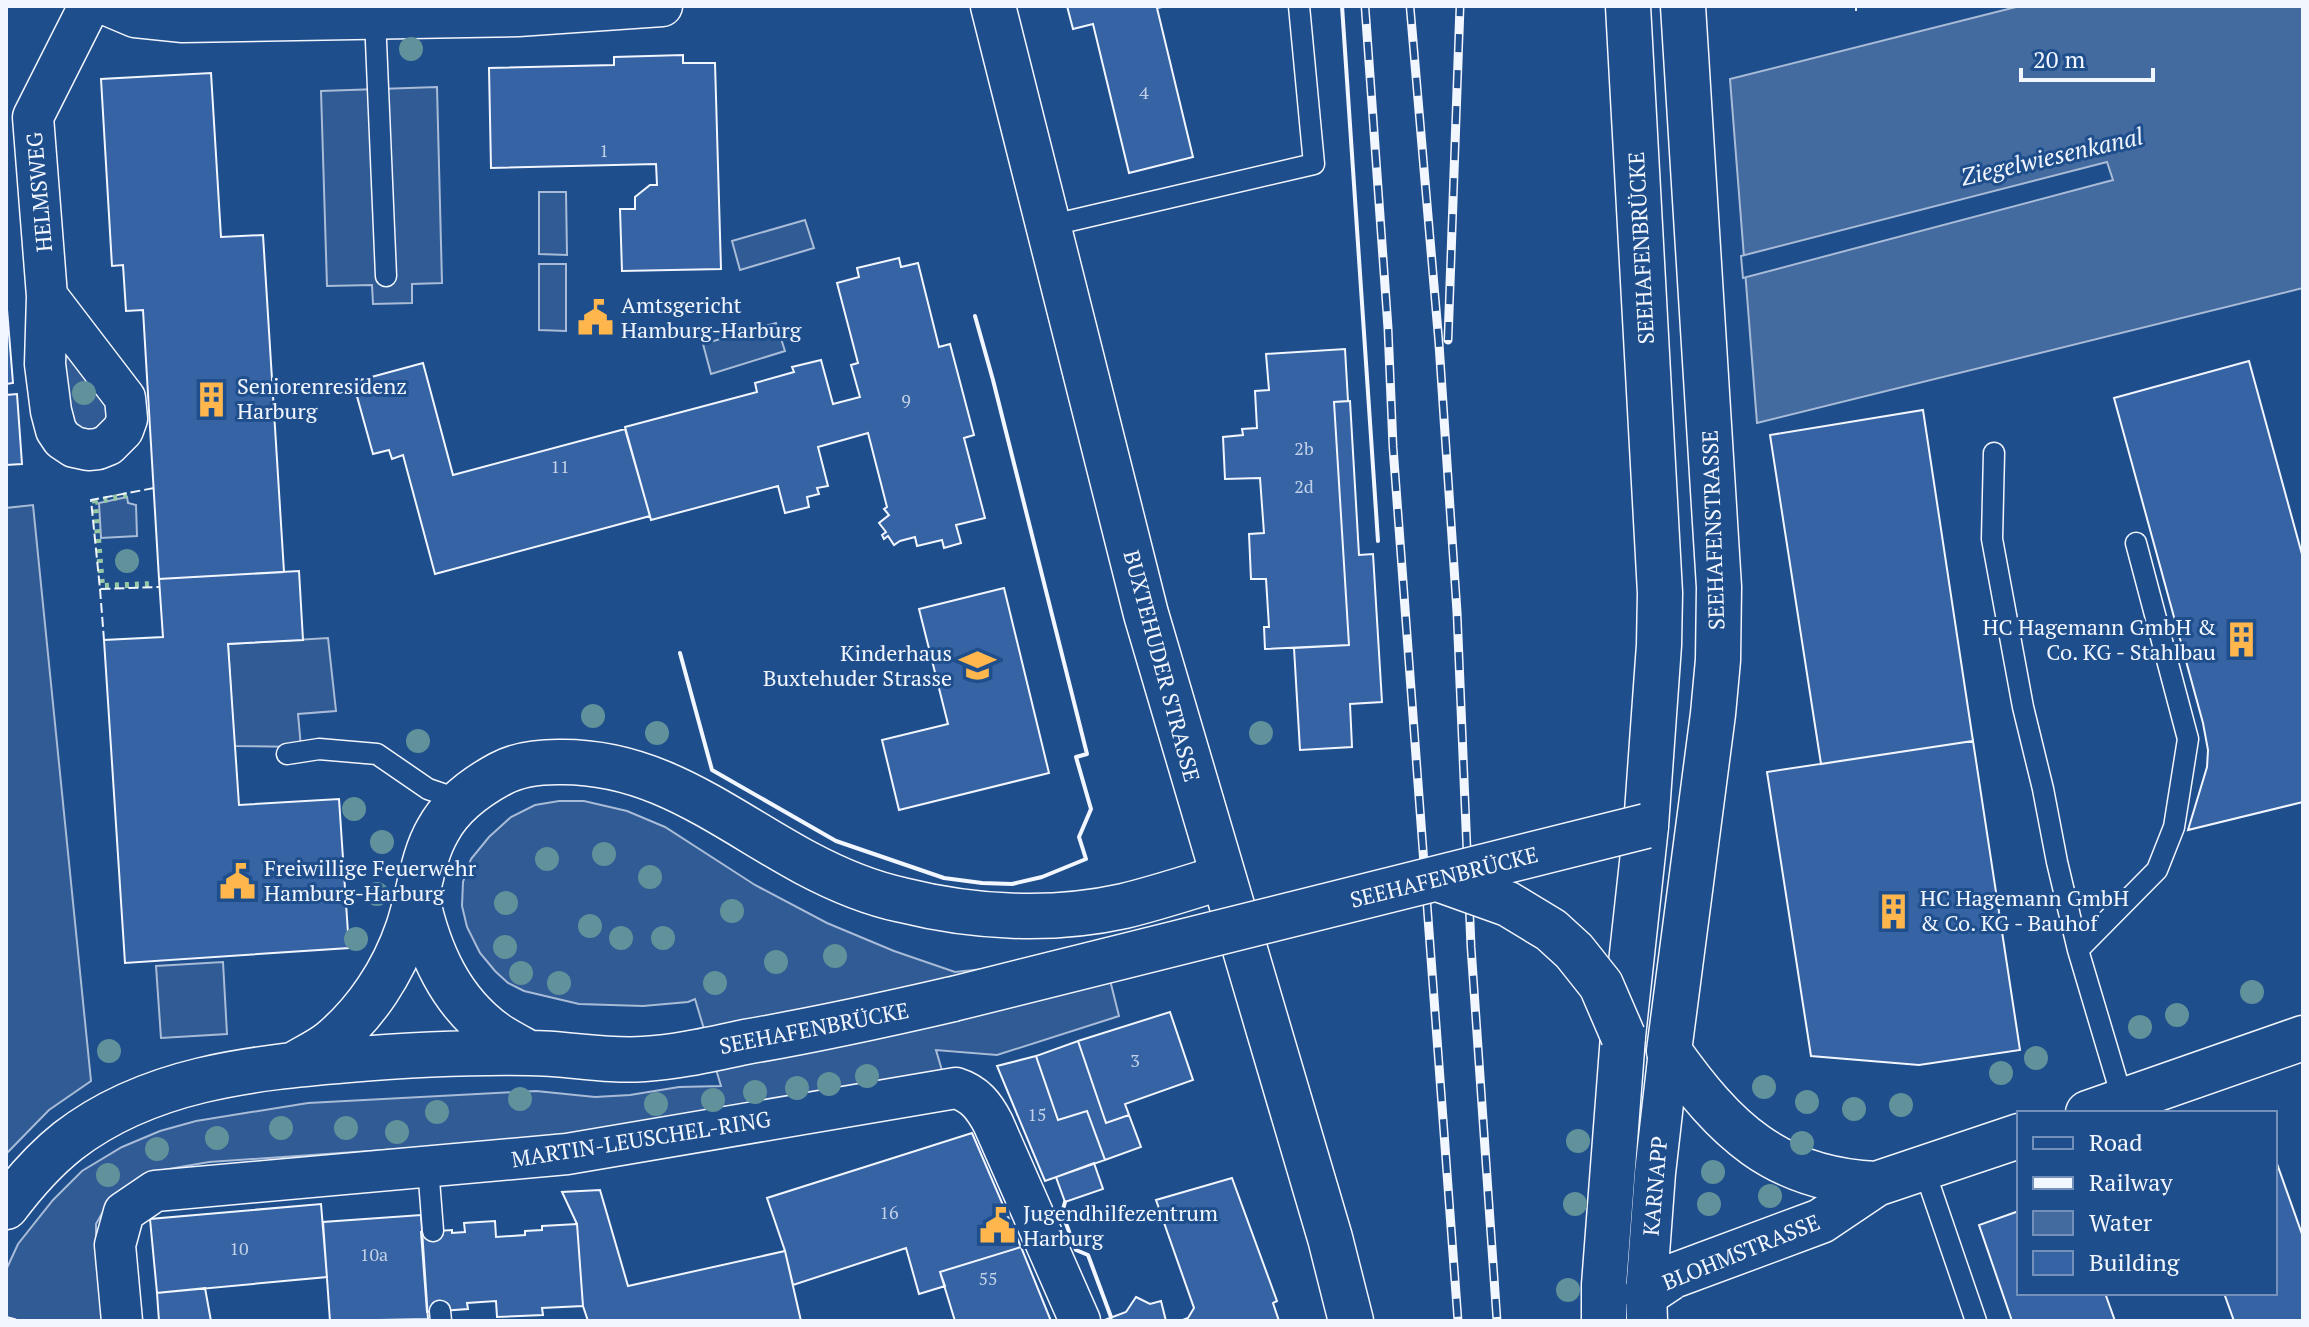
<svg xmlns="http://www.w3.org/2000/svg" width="2309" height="1327" font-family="'PT Serif',serif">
<rect width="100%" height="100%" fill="#1f4e8c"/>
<path fill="#305b95" stroke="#a8bbd7" stroke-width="2" d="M437,87L442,283L412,284V303L373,304L372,285L327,286L321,91Z
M539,192H566L567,255L539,254Z
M805,220L814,248L740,270L732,241Z
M539,264H566V331L539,330Z
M776,323L785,351L711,374L703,344Z
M62,342L112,411L95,434L69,424Z
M127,497L128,503L136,505L137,536L101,538L99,503Z
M33,505L91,1081L49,1110L6,1154V508Z
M328,638L336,711L298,714L301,747L234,746L228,644Z
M559,801H584L627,811L665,827L755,885L827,923L894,951L955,972L1104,956L1119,1016L997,1055L936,1050L943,1074L571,1137L209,1162L146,1173L123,1191L105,1208L96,1224V1261L106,1321H21L6,1317V1270L18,1244L53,1200L82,1171L122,1147L160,1131L196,1121L308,1103L536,1091L595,1097L630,1095L679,1087L721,1086L695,999L688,1002L643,1006L579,1004L524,991L508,983L495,971L480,953L467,927L462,906L463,882L471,859L489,837L511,817L535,805Z
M223,962L227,1034L161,1038L156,966Z"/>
<path fill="#446ba0" stroke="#a8bbd7" stroke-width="2" d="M2020,6H2303V288L1757,423L1730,79Z"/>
<path fill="#1f4e8c" stroke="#a8bbd7" stroke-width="2" d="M2107,162L2113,180L1743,278L1741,256Z"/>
<path fill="#3563a3" stroke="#f2f6ff" stroke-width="2" d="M1067,6H1167L1157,8L1193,157L1129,173L1093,24L1073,29Z
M683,55V63H715L721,269L622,271L620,209H635V197L650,185H657L656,164L491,168L489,68L614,65V57Z
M211,73L221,237L263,235L284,572L159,579L143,310L126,311L123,265L112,266L101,79Z
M899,258L901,267L918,263L939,347L950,344L974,435L964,438L985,518L956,525L961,543L944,548L942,540L917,546L915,537L900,541L894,545L888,536L884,539L882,535L886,532L879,523L889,515L884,509L887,507L868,433L818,447L828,486L817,488L819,494L807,497L809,507L785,513L778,486L651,520L625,427L757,392L755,383L794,372L792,367L821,360L833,404L860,397L851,365L858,363L837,283L859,277L857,268Z
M6,297L13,383L6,384Z
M1345,349L1348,401L1334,402L1349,645L1265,649L1264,627H1269L1266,579H1251L1249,534L1264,533L1260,478L1225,479L1223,437L1243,435L1242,429L1257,428L1255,391L1269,390L1266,354Z
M2249,361L2303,558V802L2188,830L2207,767L2208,750L2203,723L2114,398Z
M423,363L453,475L625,429L650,516L435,574L403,455L392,459L389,450L373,454L353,382Z
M17,394L22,464L6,465V395Z
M1350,401L1359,555L1373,554L1382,702L1350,704L1352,747L1300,750L1294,648L1349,645L1334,402Z
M1923,410L1973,741L1821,764L1770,435Z
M299,571L303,640L228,644L239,805L339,799L349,948L125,963L104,640L163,637L159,579Z
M1004,588L1049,773L899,810L882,740L948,724L919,609Z
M1973,741L2020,1050L1919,1065L1811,1056L1767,772Z
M1170,1012L1193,1080L1125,1104L1129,1115L1106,1123L1078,1041Z
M1078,1041L1106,1123L1129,1115L1141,1147L1105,1160L1087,1111L1058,1120L1036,1056Z
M1036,1056L1058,1120L1087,1111L1105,1160L1045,1181L997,1066Z
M972,1133L1021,1247L940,1272L945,1286L919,1294L906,1248L793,1285L785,1251L767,1198Z
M2275,1158L2303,1237V1321H2234L2224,1293H2275Z
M1094,1163L1103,1189L1065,1202L1056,1177Z
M1232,1178L1277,1301L1273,1303L1279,1321H1180L1188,1318L1194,1308L1156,1200Z
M600,1190L628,1286L785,1251L801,1321H588L583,1306L577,1224L562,1192Z
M321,1204L327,1277L157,1293L150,1219Z
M2019,1211V1293H2105L2115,1321H2012L1979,1225Z
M421,1215L428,1319L330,1321L323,1222Z
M495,1221L496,1237L525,1235V1231L542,1230V1226L577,1224L583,1306L542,1308L543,1315L497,1317L496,1301L467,1303L468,1309L427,1312L421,1232L452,1230V1233L465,1232L464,1223Z
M1021,1247L1051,1321H955L940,1272Z
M205,1288L211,1321H159L157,1293Z
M1136,1297L1150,1304L1161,1301L1166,1321H1102L1126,1312Z"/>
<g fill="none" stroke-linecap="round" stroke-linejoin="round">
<defs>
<path id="lane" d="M375,18L386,276
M1048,226L1314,164L1299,6
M1994,453L1992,539L2023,707L2043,789L2057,862L2078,950
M287,754L319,749L377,754L428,789L463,801
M2123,1101L2078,950L2157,870L2174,827L2188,739L2136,543
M428,1167L433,1231
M1924,1169L1976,1321
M440,1311L441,1321"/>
<path id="street" d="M109,6L135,17L183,22L518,16L662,6
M47,296L125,398L127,419L123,430L108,445L98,449L88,450L74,447L62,439L56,430L51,411L45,364L47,296L33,117L89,6
M122,1321L115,1245L124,1212L155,1191L567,1154L956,1088C975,1094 984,1106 993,1123L1080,1321
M1647,1321L1646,1294L1655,1173L1669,1051"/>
<path id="secondary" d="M1683,6L1719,587L1718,660L1713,714L1669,1051C1725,1130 1775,1179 1876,1184
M417,898C429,952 450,1001 496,1034C506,1041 518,1047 529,1053
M295,1064C306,1057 320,1051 331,1042C366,1013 393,972 408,928C419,897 421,859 438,830C451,806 476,787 500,774C518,764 538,762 558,762C657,760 724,819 806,863C836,879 869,893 902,900C974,918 1052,922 1124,906C1157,898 1190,887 1223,877
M2088,1113L2303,1038
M6,1207C24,1183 44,1160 68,1141C148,1079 251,1068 348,1060C408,1055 469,1052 529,1053C568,1053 606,1062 644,1059C678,1057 712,1049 745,1042C815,1030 884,1015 953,999
M1646,1294L1673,1276L1821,1221L1876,1184L2019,1136
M1604,1321V1285L1623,1036L1646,826L1659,645L1660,593L1628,6"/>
<path id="primary" d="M993,6L1146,614L1330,1238L1351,1321"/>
</defs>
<use href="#lane" stroke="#f2f6ff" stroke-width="23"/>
<use href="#street" stroke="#f2f6ff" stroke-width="43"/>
<use href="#secondary" stroke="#f2f6ff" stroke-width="47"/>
<use href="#primary" stroke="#f2f6ff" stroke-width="47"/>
<use href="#lane" stroke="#1f4e8c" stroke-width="20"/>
<use href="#street" stroke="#1f4e8c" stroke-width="40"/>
<use href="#secondary" stroke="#1f4e8c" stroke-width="44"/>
<use href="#primary" stroke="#1f4e8c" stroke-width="44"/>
<defs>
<path id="rail" d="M1365,6L1388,328L1393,447L1458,1321
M1410,6L1439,344L1457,612L1471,947L1497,1321
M1448,340L1460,6"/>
</defs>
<use href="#rail" stroke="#f2f6ff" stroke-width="9"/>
<use href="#rail" stroke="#1f4e8c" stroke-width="6" stroke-dasharray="18" stroke-linecap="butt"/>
<defs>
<path id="secondary-bridge" d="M1438,879L1508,904L1551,930L1574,951L1601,985L1623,1036
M953,999L1646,826"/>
</defs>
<use href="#secondary-bridge" stroke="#f2f6ff" stroke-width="47" stroke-linecap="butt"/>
<use href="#secondary-bridge" stroke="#1f4e8c" stroke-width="44"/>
<path stroke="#97c8a6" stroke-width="6" stroke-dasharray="4 6" stroke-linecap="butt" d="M127,495L95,502L102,586L154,584"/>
<path stroke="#f2f6ff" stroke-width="2" stroke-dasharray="10 4" stroke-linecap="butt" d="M1856,6V11
M154,488L91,500L100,589L160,587
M100,589L104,640
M6,1317L21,1321"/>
<path stroke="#f2f6ff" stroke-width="4" d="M1342,6L1378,541
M680,653L712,770L836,841L944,878L982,883L1012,884L1042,877L1086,859L1079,837L1091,809L1076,757L1087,754L993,380L975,316
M1065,1202L1062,1213L1076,1250L1088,1255L1111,1317"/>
</g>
<g fill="#61919a">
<circle cx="411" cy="49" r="12"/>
<circle cx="84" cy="393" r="12"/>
<circle cx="127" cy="561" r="12"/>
<circle cx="593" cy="716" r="12"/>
<circle cx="657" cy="733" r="12"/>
<circle cx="1261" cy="733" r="12"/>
<circle cx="418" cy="741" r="12"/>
<circle cx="354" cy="809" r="12"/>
<circle cx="382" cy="842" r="12"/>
<circle cx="604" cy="854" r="12"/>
<circle cx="547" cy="859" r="12"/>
<circle cx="650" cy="877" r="12"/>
<circle cx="377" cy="894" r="12"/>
<circle cx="506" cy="903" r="12"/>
<circle cx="732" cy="911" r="12"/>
<circle cx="590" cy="926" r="12"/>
<circle cx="621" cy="938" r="12"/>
<circle cx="663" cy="938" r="12"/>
<circle cx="356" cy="939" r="12"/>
<circle cx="505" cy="947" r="12"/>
<circle cx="835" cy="956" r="12"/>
<circle cx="776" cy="962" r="12"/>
<circle cx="521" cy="973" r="12"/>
<circle cx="559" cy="983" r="12"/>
<circle cx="715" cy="983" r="12"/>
<circle cx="2252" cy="992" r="12"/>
<circle cx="2177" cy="1015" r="12"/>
<circle cx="2140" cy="1027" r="12"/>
<circle cx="109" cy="1051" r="12"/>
<circle cx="2036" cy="1058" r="12"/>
<circle cx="2001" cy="1073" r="12"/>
<circle cx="867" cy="1076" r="12"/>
<circle cx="829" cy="1084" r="12"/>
<circle cx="1764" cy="1087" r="12"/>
<circle cx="797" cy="1088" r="12"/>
<circle cx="755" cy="1092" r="12"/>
<circle cx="520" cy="1099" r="12"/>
<circle cx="713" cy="1100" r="12"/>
<circle cx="1807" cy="1102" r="12"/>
<circle cx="656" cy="1104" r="12"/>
<circle cx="1901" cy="1105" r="12"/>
<circle cx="1854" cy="1109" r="12"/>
<circle cx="437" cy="1112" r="12"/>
<circle cx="281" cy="1128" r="12"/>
<circle cx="346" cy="1128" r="12"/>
<circle cx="397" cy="1132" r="12"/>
<circle cx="217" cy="1138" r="12"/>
<circle cx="1578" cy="1141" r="12"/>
<circle cx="1802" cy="1143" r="12"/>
<circle cx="157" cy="1149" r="12"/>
<circle cx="1713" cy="1172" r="12"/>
<circle cx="108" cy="1175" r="12"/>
<circle cx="1770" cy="1196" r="12"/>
<circle cx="1575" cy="1204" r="12"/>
<circle cx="1709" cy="1204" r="12"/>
<circle cx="1568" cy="1290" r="12"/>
</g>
<defs>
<symbol id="civic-bare" viewBox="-9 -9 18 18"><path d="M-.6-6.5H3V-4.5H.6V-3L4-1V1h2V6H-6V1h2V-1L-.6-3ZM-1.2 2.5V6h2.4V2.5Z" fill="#ffb74d" stroke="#1f4e8c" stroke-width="2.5" paint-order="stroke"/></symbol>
<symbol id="building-bare" viewBox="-9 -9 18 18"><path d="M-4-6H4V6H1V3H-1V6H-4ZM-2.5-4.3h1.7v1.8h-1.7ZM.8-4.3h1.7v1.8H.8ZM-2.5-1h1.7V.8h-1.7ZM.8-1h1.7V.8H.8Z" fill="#ffb74d" stroke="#1f4e8c" stroke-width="2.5" paint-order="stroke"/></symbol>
<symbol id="school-bare" viewBox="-9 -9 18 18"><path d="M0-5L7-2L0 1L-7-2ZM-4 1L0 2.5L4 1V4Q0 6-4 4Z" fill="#ffb74d" stroke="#1f4e8c" stroke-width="2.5" paint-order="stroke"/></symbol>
</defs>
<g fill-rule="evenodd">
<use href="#civic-bare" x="570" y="292" width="51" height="51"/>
<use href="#building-bare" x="186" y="374" width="51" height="51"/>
<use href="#building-bare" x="2216" y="614" width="51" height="51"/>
<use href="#school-bare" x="952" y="640" width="51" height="51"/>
<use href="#civic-bare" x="212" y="856" width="51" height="51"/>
<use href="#building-bare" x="1868" y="886" width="51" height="51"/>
<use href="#civic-bare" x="972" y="1200" width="51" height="51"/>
</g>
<g text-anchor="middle" stroke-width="6" stroke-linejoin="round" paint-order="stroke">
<g font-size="18" fill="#c3d1e8">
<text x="1144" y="99">4</text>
<text x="604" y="157">1</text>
<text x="906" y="407">9</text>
<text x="1304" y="455">2b</text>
<text x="560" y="473">11</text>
<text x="1304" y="493">2d</text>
<text x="1135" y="1067">3</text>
<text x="1037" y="1121">15</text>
<text x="889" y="1219">16</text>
<text x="239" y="1255">10</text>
<text x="374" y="1261">10a</text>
<text x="988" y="1285">55</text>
</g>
<g font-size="22" fill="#f2f6ff" stroke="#1f4e8c">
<text transform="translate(39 192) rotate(-95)" y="8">HELMSWEG</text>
<text transform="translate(1641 248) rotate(-93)" y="8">SEEHAFENBRÜCKE</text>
<text transform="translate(1713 530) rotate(-92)" y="8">SEEHAFENSTRASSE</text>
<text transform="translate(1162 666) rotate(75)" y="8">BUXTEHUDER STRASSE</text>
<text transform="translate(1444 877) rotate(-14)" y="8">SEEHAFENBRÜCKE</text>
<text transform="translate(814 1028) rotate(-11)" y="8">SEEHAFENBRÜCKE</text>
<text transform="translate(641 1139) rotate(-9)" y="8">MARTIN-LEUSCHEL-RING</text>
<text transform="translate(1655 1186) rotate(-85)" y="8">KARNAPP</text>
<text transform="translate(1741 1252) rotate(-22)" y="8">BLOHMSTRASSE</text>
</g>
<g font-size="22" fill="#f2f6ff" stroke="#1f4e8c" text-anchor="start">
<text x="621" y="313">Amtsgericht<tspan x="621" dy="25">Hamburg-Harburg</tspan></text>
<text x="237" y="394">Seniorenresidenz<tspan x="237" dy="25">Harburg</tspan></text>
<text x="2216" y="635" text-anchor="end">HC Hagemann GmbH &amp;<tspan x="2216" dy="25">Co. KG - Stahlbau</tspan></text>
<text x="952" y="661" text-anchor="end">Kinderhaus<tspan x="952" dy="25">Buxtehuder Strasse</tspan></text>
<text x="264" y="876">Freiwillige Feuerwehr<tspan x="264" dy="25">Hamburg-Harburg</tspan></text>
<text x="1920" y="906">HC Hagemann GmbH<tspan x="1920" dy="25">&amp; Co. KG - Bauhof</tspan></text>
<text x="1023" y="1221">Jugendhilfezentrum<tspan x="1023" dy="25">Harburg</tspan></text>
</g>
<g font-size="24" font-style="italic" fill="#f2f6ff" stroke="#1f4e8c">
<text transform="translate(2052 157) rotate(-13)" y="8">Ziegelwiesenkanal</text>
</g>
</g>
<rect width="2309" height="1327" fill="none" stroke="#f2f6ff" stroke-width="16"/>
<rect x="2017" y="1111" width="260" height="184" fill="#1f4e8c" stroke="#7391ba" stroke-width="2"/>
<rect x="2033" y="1137" width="40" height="12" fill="#1f4e8c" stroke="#7391ba" stroke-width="2"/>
<text x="2089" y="1151" font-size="24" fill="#f2f6ff">Road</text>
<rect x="2033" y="1177" width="40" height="12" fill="#f2f6ff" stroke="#7391ba" stroke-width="2"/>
<text x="2089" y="1191" font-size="24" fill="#f2f6ff">Railway</text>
<rect x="2033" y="1211" width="40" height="24" fill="#446ba0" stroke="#7391ba" stroke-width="2"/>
<text x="2089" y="1231" font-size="24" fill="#f2f6ff">Water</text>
<rect x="2033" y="1251" width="40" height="24" fill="#3563a3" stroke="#7391ba" stroke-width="2"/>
<text x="2089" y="1271" font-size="24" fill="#f2f6ff">Building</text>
<path d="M2021 68v12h132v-12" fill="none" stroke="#f2f6ff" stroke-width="4"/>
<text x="2033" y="68" font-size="24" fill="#f2f6ff" stroke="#1f4e8c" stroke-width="6" paint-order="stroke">20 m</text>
</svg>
